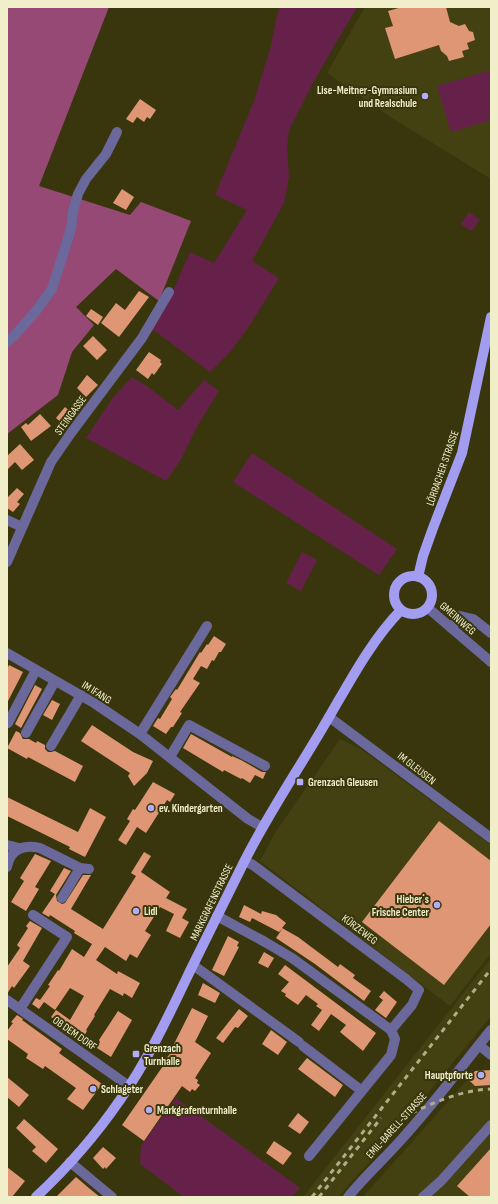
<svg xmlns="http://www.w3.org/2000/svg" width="498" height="1204" font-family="'Sofia Sans Condensed',sans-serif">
<rect width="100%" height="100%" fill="#39360d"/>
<path fill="#434112" d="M365,7H491V179L392,118L327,73Z
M340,739L361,749L491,845V953L450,1006L260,861L275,833Z
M491,958V1016L392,1137L338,1197H303Z
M491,1070V1197H363L468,1079Z"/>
<path fill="#66214b" d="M280,7H357L314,81L289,130L287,147L289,177L284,203L252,261L279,278L250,325L231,351L210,372L152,329L166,307L190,252L214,263L247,210L215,195L254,101L270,49L277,15Z
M491,70V120L451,132L437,86Z
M469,212L480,220L471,231L461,224Z
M132,377L148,387L178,410L204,380L219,391L198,425L180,461L166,481L86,438L114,396Z
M252,453L397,549L379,575L233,482Z
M302,552L317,560L301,591L286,583Z
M176,1098L300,1188L292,1197H184L140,1164L141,1146Z"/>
<path fill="#974976" d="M7,7H109L39,186L130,215L141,202L191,221L159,301L116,269L76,307L94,325L72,352L58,395L7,434Z"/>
<path fill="#de9674" d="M402,7H446L450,22L459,26L465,24L469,31L473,32L475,40L467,43L469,49L462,51L464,57L449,61L447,56L441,51L439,45L395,59L385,28L393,26L388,11Z
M140,99L156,110L150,119L147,117L144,122L137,117L133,123L126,119Z
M122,189L134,197L126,210L113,203Z
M139,291L149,297L119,337L101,323L116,303L125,310Z
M91,309L103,317L98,325L86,316Z
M93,336L107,350L97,360L83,346Z
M149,352L161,360L160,362L162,364L154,375L152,373L148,379L136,370Z
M87,375L98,385L86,397L77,388Z
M65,407L74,415L65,426L56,418Z
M40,414L51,426L31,441L21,427L26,423L28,425Z
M20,444L34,460L22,470L15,462L7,470V456Z
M17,488L24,494L17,502L20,504L13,512L7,508V498Z
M214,636L226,644L221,652H219L214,661L212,660L207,669L201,666L193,679L200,683L180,712L182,713L173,727H171L166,734L153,726L158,718L160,719L172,699L170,697L176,689L177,690L200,652L201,653L207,644L208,645Z
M9,665L23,672L7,703V669Z
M35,685L42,689L21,728L15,724Z
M52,700L60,704L52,720L43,715Z
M92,725L133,752L153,761L147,773L134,786L128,776L130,773L81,741Z
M16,731L20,733L23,739H29L36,743L37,741L45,745V749L48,752H51L55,751L83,766L75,782L28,757L27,759L7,748Z
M191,734L232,757V756L241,760L262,772H266L263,779L255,775L250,783L242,778L241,779L224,770L223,772L183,748Z
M153,782L175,794L170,802L167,800L146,833L137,827L126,845L118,840L130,821L127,819L133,809L135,810Z
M7,797L78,832L90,808L106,817L85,857L69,849L70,847L7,816Z
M439,821L491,861V924L444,985L362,922Z
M144,852L151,856L141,872L170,892L166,898L187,909L182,918L189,922L180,938L166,931L174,914L160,907L145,931L151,935L137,958L130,954L126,961L105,947L96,960L117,974L118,971L140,983L132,998L124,993L123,996L110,989L94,1015L95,1016L86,1030L87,1031L83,1038L51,1017L56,1010L70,1020L84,996L70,988L55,1010L44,1002L39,1009L32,1004L36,998L40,1000L50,986L48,985L58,970L59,971L72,949L84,957L92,944L74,933L75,931L50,915L49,917L42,913L55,894L50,891L64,868L71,871L56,895L57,901L62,904L65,903L83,875H91L71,909L103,929L136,876L131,873Z
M35,854L51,861L35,887L39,889L26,911L11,902L24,881L20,878Z
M244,905L261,914L262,911L276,915L286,923L282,928L298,937L338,967L340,964L355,975L353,978L371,991L364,1001L315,964L276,938L282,929L279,932L252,918L250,922L239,917Z
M30,921L42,928L23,961L30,966L14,988L12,986L7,994V967L20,948L17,945L28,928L26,926Z
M228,936L239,942L237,946L239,947L224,976L212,970Z
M264,952L274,958L268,968L258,963Z
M285,965L376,1033L363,1051L340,1032L346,1025L331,1014L319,1031L311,1025L322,1010L316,1006L318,1004L306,995L298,1005L285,996L286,994L281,991L289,982L278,974Z
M203,983L220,993L215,1003L198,995Z
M384,991L397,1002L386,1018L375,1010L383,1000L379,997Z
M192,1008L208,1016L195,1042L211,1053L195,1078L198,1080L197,1083L200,1085L195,1091L192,1089L190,1092L182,1086L144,1141L122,1125L163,1066L162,1065L164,1061L174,1049L172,1048Z
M239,1009L248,1016L238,1028L235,1027L223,1043L216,1038Z
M118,1011L132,1020L111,1057L97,1048L100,1042L99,1040Z
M17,1015L23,1019L22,1020L62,1049L59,1053L102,1084L83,1110L67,1099L76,1088L45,1066L43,1069L26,1058L28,1054L7,1039V1031L13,1023L11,1022Z
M271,1030L287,1042L278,1055L262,1044Z
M307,1058L343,1085L335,1097L298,1069Z
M491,1070V1085L475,1086L468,1079L475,1071Z
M7,1077L29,1095L19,1107L7,1097Z
M298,1113L309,1122L300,1134L288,1126Z
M24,1119L58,1149L46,1163L32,1151L36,1147L16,1128Z
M274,1141L292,1153L283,1165L266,1153Z
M103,1147L116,1158L106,1169L105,1167L103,1169L93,1158Z
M491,1148V1197H470L457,1186Z
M7,1167L25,1181L12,1197H7Z
M76,1177L90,1189L100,1197H56Z"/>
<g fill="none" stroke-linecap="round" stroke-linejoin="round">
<path stroke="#6b689c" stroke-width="10" d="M7,342L14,336L36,311L52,289L71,229L73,211L78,194L86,179L106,154L117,132
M7,520L22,527
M7,562L51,462L71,433L142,338L169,292
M428,608L491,662
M451,628L460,616L473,619L491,633
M7,653L94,703L140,734L248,819L262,827
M329,717L491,838
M8,723L36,670
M26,733L55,681
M140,734L207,626
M51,746L81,695
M170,757L189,725L265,766
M7,845L19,848
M245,861L253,865L406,979L419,990L412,1005L391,1030
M7,867C10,849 24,844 40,848L80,868L89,869
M62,898L80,868
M217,916L265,942L292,958L391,1030L395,1039L391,1055L309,1156
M193,965L299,1042
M7,1000L129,1086
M20,1009L67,937L33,915
M479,1045L491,1055
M303,1046L362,1091
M70,1162L112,1197
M348,1197C364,1177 383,1160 400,1141C432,1106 461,1067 491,1030
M423,1197L441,1181L491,1125"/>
<path stroke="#a39df2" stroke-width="10" d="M394 595a19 19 0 1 1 38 0a19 19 0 1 1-38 0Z
M418,577L423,556L433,528L462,453L491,317
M36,1197C67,1168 96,1135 120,1100C148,1060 169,1015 190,971C208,934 226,898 244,862C267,816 296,773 322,729C346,689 368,644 401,610"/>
<path stroke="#afae87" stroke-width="3" stroke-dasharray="5 5" stroke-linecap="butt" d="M412,1113C437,1101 463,1090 491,1089
M312,1197L491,969
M319,1197L381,1118"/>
</g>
<g fill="#b1adfa" stroke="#39360d" stroke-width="1.5">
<circle cx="425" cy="96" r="4"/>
<rect x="296" y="778" width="8" height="8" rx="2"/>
<circle cx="151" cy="808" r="4"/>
<circle cx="437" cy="905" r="4"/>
<circle cx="136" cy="911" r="4"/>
<rect x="132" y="1050" width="8" height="8" rx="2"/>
<circle cx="481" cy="1075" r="4"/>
<circle cx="93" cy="1089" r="4"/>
<circle cx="149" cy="1110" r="4"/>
</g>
<g text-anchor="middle" stroke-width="4" stroke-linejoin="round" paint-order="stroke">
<g font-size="11" font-weight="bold" fill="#f0efca" stroke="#39360d" text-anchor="start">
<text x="417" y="94" text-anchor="end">Lise-Meitner-Gymnasium<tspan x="417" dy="13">und Realschule</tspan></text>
<text x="308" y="786">Grenzach Gleusen</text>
<text x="159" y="812">ev. Kindergarten</text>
<text x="429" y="903" text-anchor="end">Hieber´s<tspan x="429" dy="13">Frische Center</tspan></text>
<text x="144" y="915">Lidl</text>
<text x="144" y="1052">Grenzach<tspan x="144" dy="13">Turnhalle</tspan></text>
<text x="473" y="1079" text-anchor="end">Hauptpforte</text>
<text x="101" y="1093">Schlageter</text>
<text x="157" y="1114">Markgrafenturnhalle</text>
</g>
<g font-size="11" fill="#f0efca" stroke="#39360d">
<text transform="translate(70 415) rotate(-54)" y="4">STEINGASSE</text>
<text transform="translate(442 468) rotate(-71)" y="4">LÖRRACHER STRASSE</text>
<text transform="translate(458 618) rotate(41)" y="4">GMEINIWEG</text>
<text transform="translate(97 692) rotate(32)" y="4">IM IFANG</text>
<text transform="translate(417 768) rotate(38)" y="4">IM GLEUSEN</text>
<text transform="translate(211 902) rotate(-64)" y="4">MARKGRAFENSTRASSE</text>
<text transform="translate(360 929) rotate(37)" y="4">KÜRZEWEG</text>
<text transform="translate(75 1033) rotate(35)" y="4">OB DEM DORF</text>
<text transform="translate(396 1125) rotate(-48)" y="4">EMIL-BARELL-STRASSE</text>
</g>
</g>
<rect width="498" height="1204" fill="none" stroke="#f0efca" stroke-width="16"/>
</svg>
